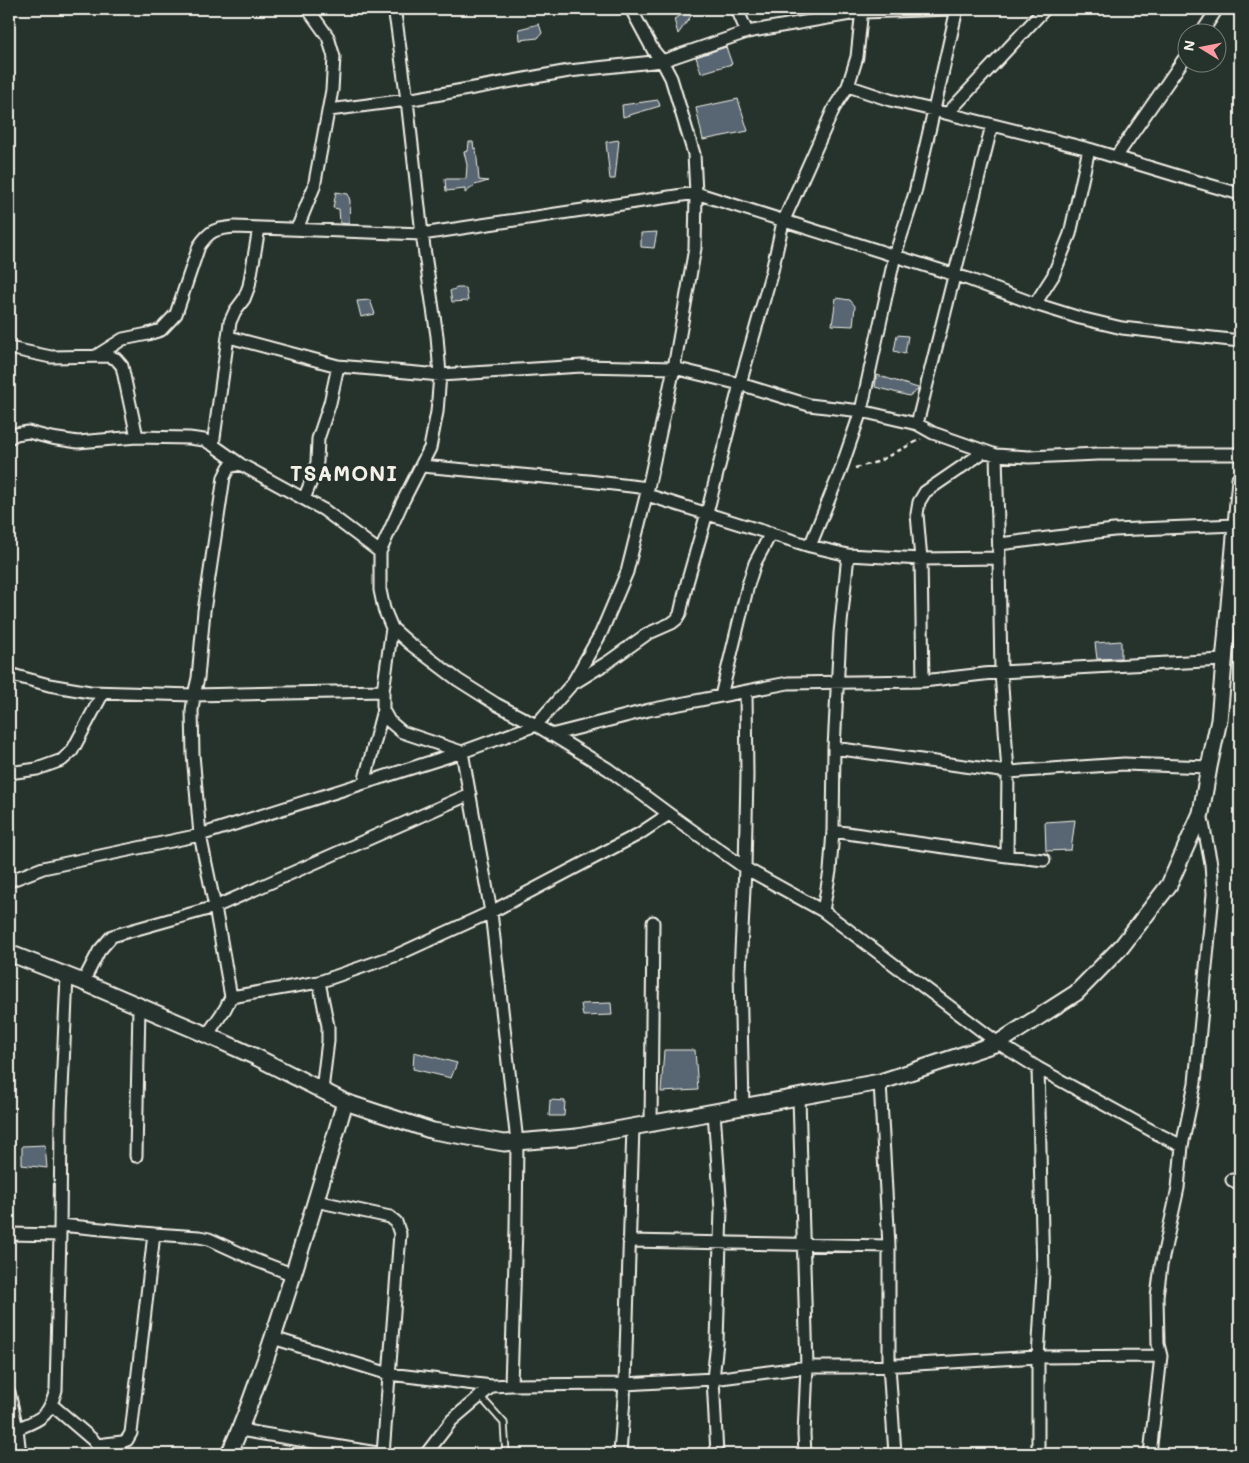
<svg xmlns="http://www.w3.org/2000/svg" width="1249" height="1463" font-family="Mali,sans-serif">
<rect width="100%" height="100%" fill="#26332d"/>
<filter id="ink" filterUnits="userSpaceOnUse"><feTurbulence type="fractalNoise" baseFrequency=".02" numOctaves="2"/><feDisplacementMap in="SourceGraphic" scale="10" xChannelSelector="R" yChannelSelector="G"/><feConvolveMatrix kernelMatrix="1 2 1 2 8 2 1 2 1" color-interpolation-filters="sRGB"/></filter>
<g filter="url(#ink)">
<path fill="#586673" stroke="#f4f1e8" d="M693,9H696L678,34L674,19Z
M539,24L542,33L538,38L520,40L519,29Z
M726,47L732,64L701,73L696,57Z
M738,99L748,131L703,140L696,108Z
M658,100L660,106L623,117L622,105Z
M619,140L615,179H610L606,142Z
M469,142H473L474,149L476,148L479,180L488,181L475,185L465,193V189L446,191L445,179H466L467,165L464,152L468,151Z
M336,192L348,194L350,201L349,224L340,223L339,209L333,208Z
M657,232L654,248L641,247V233Z
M457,288H466L468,301L452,302L450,291Z
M836,298L850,300L855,306L853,326L832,325Z
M370,300L375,314L361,317L357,301Z
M897,335L908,336L905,354L894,351Z
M877,375L918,388V390L909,396L875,387Z
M1121,641V658L1097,659L1095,643Z
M1075,820L1071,850L1046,851L1045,822Z
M611,1003L612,1015L583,1016L581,1004Z
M664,1050H695L698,1090L661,1092Z
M414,1052L457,1063L451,1078L413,1069Z
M550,1100L565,1101L564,1116H549Z
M45,1145L47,1168L22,1165V1146Z"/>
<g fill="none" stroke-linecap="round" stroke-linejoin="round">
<defs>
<path id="service" d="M480,1396L504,1423L506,1454"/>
<path id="minor" d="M394,9L397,27L407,100L422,234L437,336L440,375L437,412L430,448L402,503L380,552V590L384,609L392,628L409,643L458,680L496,704L536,725L608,769L669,814L745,868L823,911L998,1043L1038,1068L1156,1133L1182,1146
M737,9L747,32
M1202,32L1217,9
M848,86L890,100L933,110L1089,149L1188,179L1240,194
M329,110L407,100L569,71L662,61L747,32L862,12L953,9
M948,113L1045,9
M1116,157L1186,56
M297,229L314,187L332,90L334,57L328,37L308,9
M1035,304L1053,276L1070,234L1089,149
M229,337L338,366L440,375L582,366L674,368L740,384L809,405L861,411L917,424L933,433L996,455L1029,457L1098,454H1240
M9,348L51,357L109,356L116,359L122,366L137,437
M96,356L123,339L148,334L161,330L176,314L199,246C210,230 215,229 234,227L422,234L696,193L968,279L1035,304L1080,318L1122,328L1240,341
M917,424L992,125
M9,438L16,434L28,432L51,438L78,442L137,437L189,438L204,440L213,445L240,464
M213,445L230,322L235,311L244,299L249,286L259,228
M996,455L999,558L1001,672L1008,772L1007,856
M422,466L588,481L648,488
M647,495L810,546L848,555L921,559L999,558
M304,499L314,474L317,462L318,439L330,403L338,366
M999,544L1114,530L1236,525
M810,546L840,472L861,411L895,255L915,193L957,9
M9,673L16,676L49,685L90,692L194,695L383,691
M923,681L921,559L917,514L919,502L925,492L985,451
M574,683L608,662L647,634L672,623L677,619L680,614L687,583L707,513L740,384L772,271L783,222L834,108L848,86L857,57L862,9
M721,696L748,585L755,563L771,533
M383,710L389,721L402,732L462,752L491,912L517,1142L516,1229L511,1385
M551,735L649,710L788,683L923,681L1001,672L1223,660
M834,748L1008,772L1124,764L1209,767
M9,773L37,769L62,760L72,751L103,693
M364,783L383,710V691L392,628
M833,831L1007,856L1044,860
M9,881L43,868L200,835L462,752L536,725L572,684L601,633L627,572L648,488L674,368L695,248L696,193L694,154L671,78L662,61L653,50L631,9
M823,911L830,871L833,831L834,748L840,633L848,555
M83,982L99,951L112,936L215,907L470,794
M319,982L328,1026V1041L322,1090
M231,997L215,907L200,835L193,754L192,711L194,695L198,678L204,611L224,477L229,467L240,464L324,510L380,552
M207,1035L225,1009L231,997L319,982L397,955L491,912L639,834L669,814
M880,1082L889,1246V1365L895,1454
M799,1097L807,1367L804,1434L805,1454
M743,1107L740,972L745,868L747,775L746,692
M651,1124L653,922
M136,1156L139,1006
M1232,1180L1240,1184
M316,1201L390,1217L396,1222L400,1234L383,1454
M60,1225L154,1234L199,1237L209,1239L255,1260L294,1275
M9,1234L60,1235
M629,1241L889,1246
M273,1338L389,1374L492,1386
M9,1392L17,1429L20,1454
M52,1405L93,1440L97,1445L98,1454
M17,1429C42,1418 48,1418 56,1390L60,1235L61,1112L67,976
M240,1430L383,1454
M97,1445L122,1442L127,1440L131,1433L154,1234
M426,1454L452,1420L492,1386L511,1385L625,1384L713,1379L717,1342L721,1209L714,1112
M620,1454L625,1384L633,1127
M717,1454L713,1379L807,1367H865L1038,1357L1161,1356
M1038,1454V1357L1043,1273L1038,1068
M1150,1454L1161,1356L1158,1344L1157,1296L1161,1266L1178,1188L1182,1146L1195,1083L1213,894L1211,864L1201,813"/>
<path id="secondary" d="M9,953L83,982L207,1035L256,1057L345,1102L433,1131L504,1143L577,1137L880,1082L998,1043L1076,993L1122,946L1169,885L1201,813L1209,767L1219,720L1240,479
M229,1454C244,1423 254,1390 266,1358C295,1273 320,1187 345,1102"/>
</defs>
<use href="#service" stroke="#f4f1e8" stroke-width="9"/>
<use href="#minor" stroke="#f4f1e8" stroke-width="15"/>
<use href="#secondary" stroke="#f4f1e8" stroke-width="19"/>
<path stroke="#f4f1e8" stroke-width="2.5" stroke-dasharray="5 4" stroke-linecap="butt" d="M855,468L877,462L921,439"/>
<use href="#service" stroke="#26332d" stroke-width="5.5"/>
<use href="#minor" stroke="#26332d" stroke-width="11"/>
<use href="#secondary" stroke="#26332d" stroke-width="15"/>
</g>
</g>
<g text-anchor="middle" stroke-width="5" stroke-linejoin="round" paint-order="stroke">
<g font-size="21" font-weight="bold" letter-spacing="1" fill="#f4f1e8" stroke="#26332d">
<text x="344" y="481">TSAMONI</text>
</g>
</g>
<rect width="1249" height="1463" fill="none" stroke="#26332d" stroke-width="30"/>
<rect x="15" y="15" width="1219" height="1433" fill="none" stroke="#f4f1e8" stroke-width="2" filter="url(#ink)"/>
<g transform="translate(1202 48) rotate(280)"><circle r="24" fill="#26332d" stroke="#787f78"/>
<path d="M0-4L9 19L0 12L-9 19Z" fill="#ff9aa2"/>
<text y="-8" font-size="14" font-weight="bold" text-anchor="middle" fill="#f4f1e8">N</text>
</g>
</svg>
